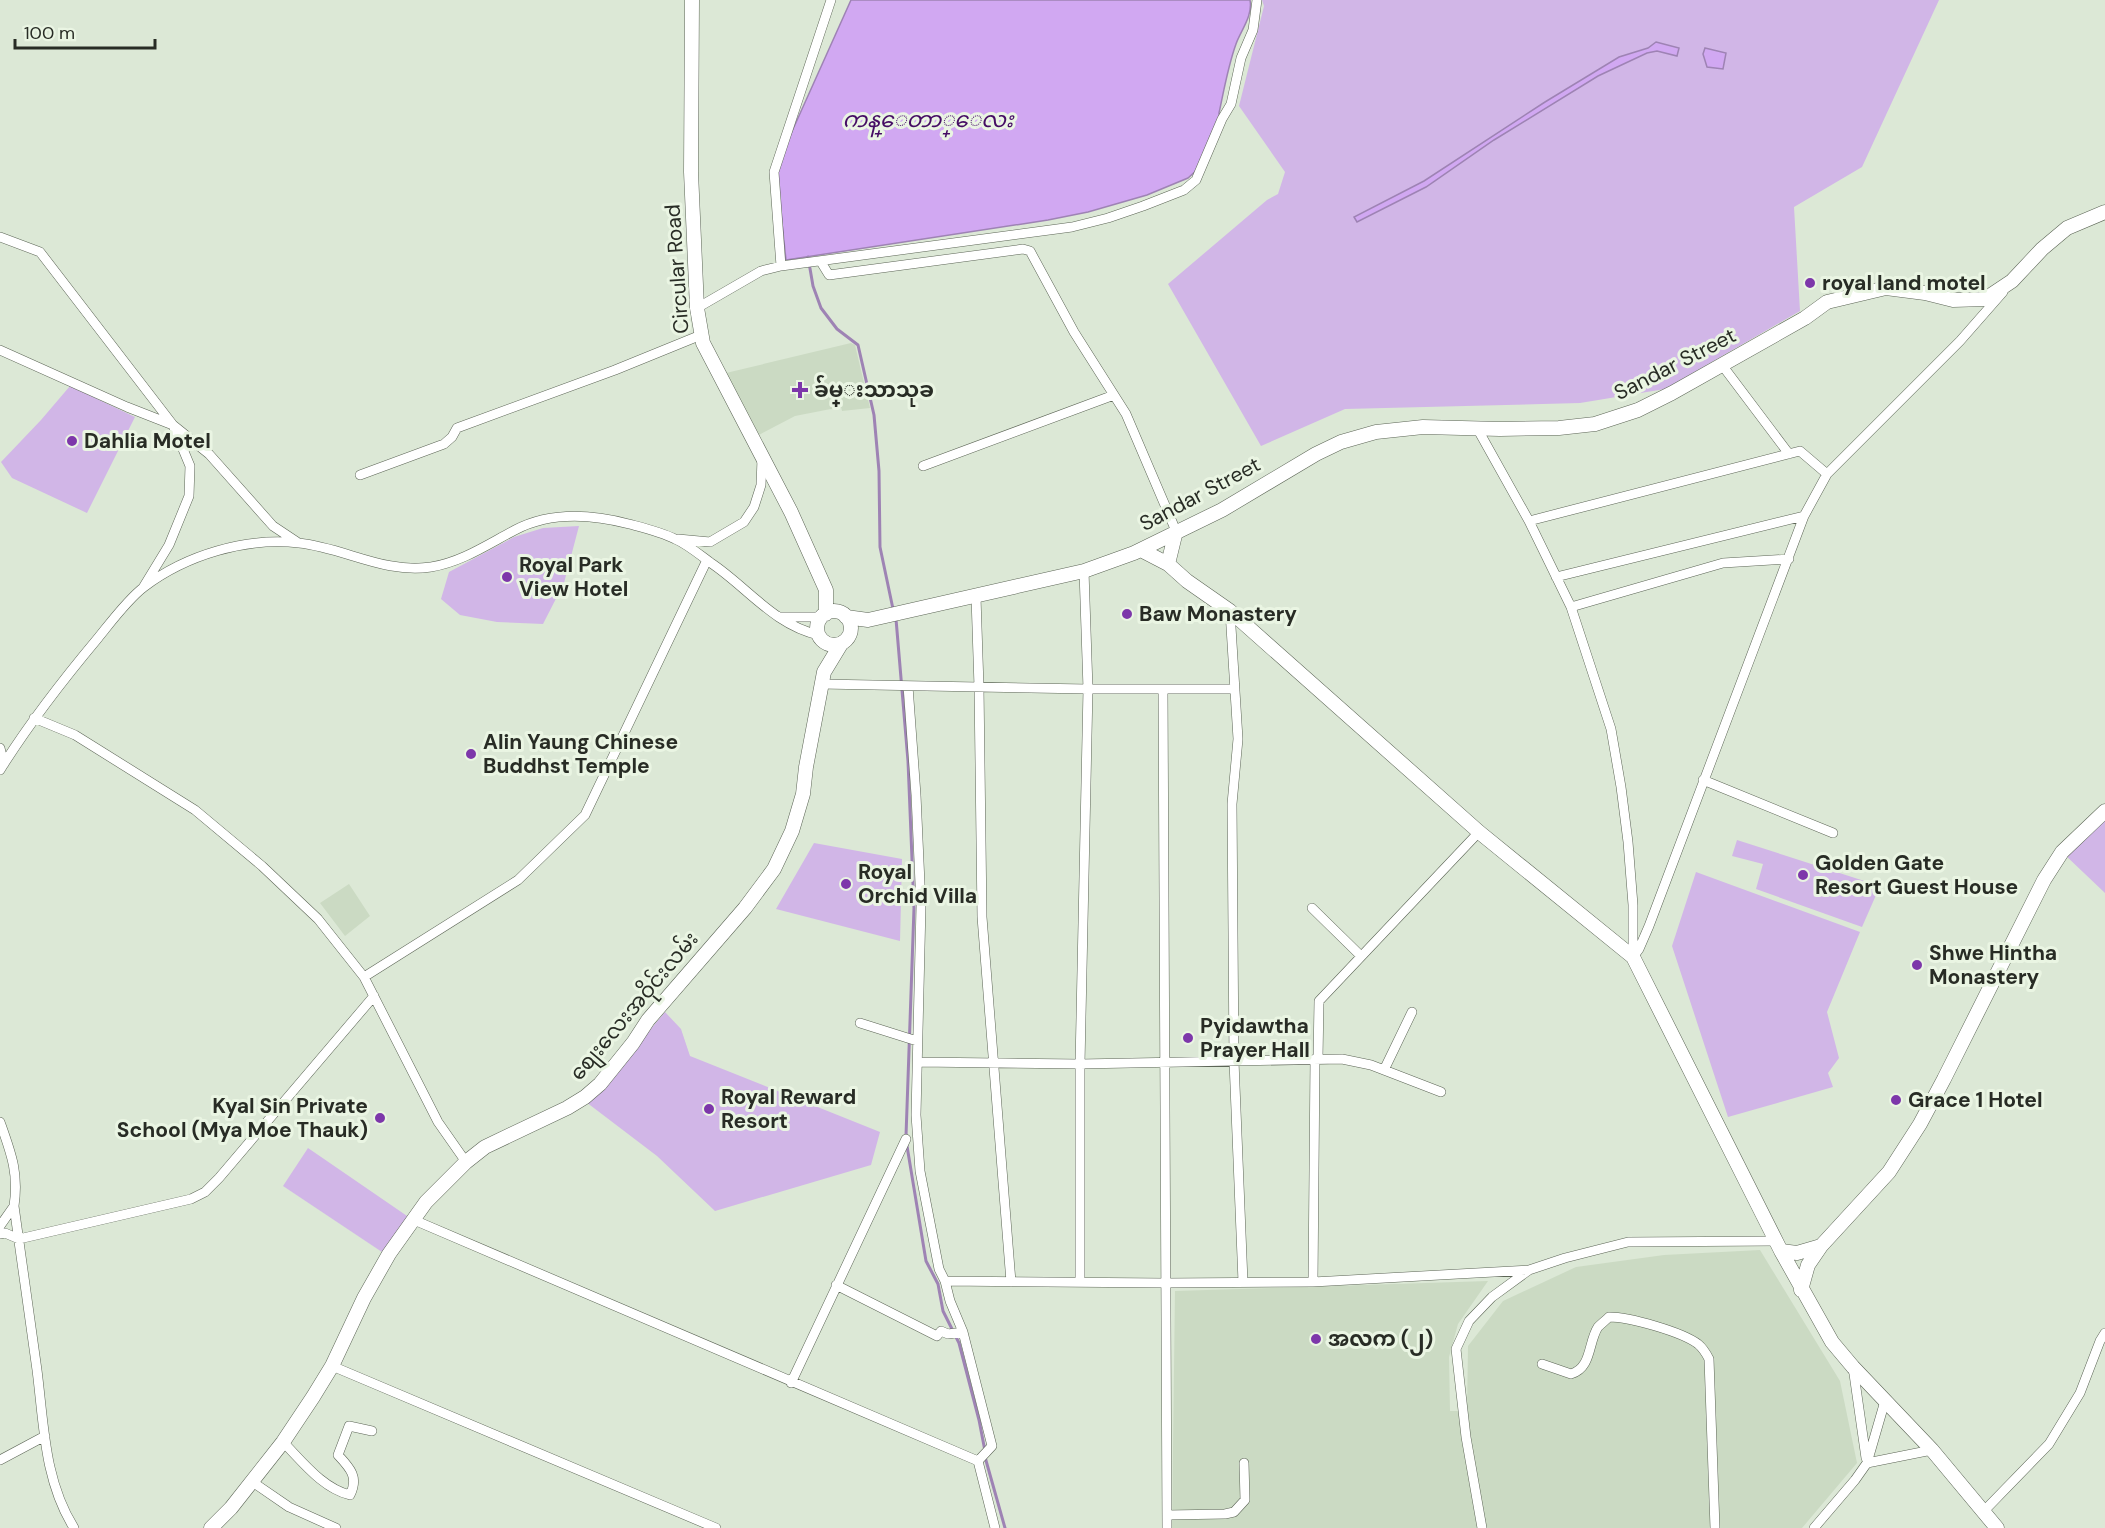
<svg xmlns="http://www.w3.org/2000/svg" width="2105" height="1528" font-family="'DM Sans','Noto Sans Myanmar',sans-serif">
<rect width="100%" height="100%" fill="#dce8d6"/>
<path fill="#cbdac3" d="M851,343L855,345L870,408L842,411L841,407L795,416L757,436L726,373Z
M349,884L370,916L345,936L320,903Z
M1760,1250L1840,1381L1857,1463L1802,1528H1172L1175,1291L1488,1281L1458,1324L1449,1357L1450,1411H1467L1468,1346L1503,1301L1576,1267L1664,1255Z"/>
<path fill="#d1b6e7" d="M1262,0H1939L1862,167L1794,207L1800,311L1665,389L1580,403L1345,409L1261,446L1168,284L1267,200L1278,194L1285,172L1239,106L1264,6Z
M70,386L135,417L87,513L12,478L1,462L41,420Z
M579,526L564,583L543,624L497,622L460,615L441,599L449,572L514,537L543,528Z
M2105,814V893L2064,854Z
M1737,840L1880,886L1862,927L1756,889L1763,864L1732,856Z
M814,843L902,859L900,941L776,909Z
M1696,872L1860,932L1827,1012L1839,1058L1828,1073L1833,1087L1728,1117L1672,946Z
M665,1012L681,1029L690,1056L880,1132L871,1165L715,1211L657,1156L586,1102L600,1090Z
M308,1148L410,1218L385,1254L283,1186Z"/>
<path fill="#d1a8f2" stroke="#9e83b4" stroke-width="1.5" d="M851,0H1250C1253,16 1241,30 1236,44C1228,66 1224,90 1219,113L1220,123L1199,168L1188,178L1147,195L1088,212L1048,220L786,260L776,167Z
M1656,42L1679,48L1677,56L1657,51L1647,53L1598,76L1494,140L1426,187L1357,222L1354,217L1424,181L1545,102L1619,57L1648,48Z
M1705,48L1726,53L1723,69L1707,67L1703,54Z"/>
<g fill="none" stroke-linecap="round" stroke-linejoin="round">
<path stroke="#9e83b4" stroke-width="3" d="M808,257L813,286L821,308L837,329L858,345L874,415L879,471L880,547L893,609
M896,619L908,761L914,908L906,1136
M907,1146L926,1261L938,1284L943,1311L959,1343L979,1420L985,1451
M985,1457L1005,1528"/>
<defs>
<path id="street" d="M0,237L40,252L173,425L190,466L189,496L169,545L144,586
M821,262L829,275L1023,249L1030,251L1074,332L1126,414L1176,531
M781,266L774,172L831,0
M697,308L761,271L781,266L1072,227L1108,218L1143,206L1184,190L1196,180L1222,119L1231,104L1241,58L1253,30L1257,0
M0,350L127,407L173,425L209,454L273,526L297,542
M1722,365L1789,454
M1477,428L1529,521L1571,607L1611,729L1621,787L1628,842L1633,905V957
M923,466L1114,395
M360,475L444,444L452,437L457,428L615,370L701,335
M1529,521L1800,451L1827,474
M678,539L710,542L744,522L754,507L761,485L762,459
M1556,577L1804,516
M976,597L979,687L982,917L1011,1282
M1571,607L1723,563L1789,559
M1230,611L1238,739L1232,804L1234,1061L1243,1282
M780,617H821
M821,684L1088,689H1234
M908,686L916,795L921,906L916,1115L920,1171L939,1269L945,1281L950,1301L963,1332L992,1446L978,1461L995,1528
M1163,689L1167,1528
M34,718L75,735L195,810L262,866L318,919L364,977L438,1122L466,1162
M0,748L4,764
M0,770C30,722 62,681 98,638C111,622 128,599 144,587C186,555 246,537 299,543C345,548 384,574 431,567C462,562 488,544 515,530C551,511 591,514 629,524C644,528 661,532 675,539C687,544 700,555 711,563C747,587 774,625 819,635
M1703,780L1833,833
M1312,908L1361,956
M1633,957L1639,949L1649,926L1804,516L1827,474L1960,341L2003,292
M364,977L518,880L585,815L707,560
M860,1023L917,1041
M1318,1059L1319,1001L1479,832
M918,1062L1080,1064L1342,1059L1371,1065L1441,1092
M1384,1070L1412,1012
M0,1122C11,1153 19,1173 14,1206C22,1261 29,1315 37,1370C44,1425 44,1480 74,1528
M414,1220L978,1461
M0,1226L14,1206
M0,1234L5,1233L19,1239L191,1199L205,1192L219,1178L374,996
M945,1281L1165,1283L1313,1282L1529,1270L1565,1258L1628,1242L1776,1241
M1080,1281V1064L1088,689L1084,571
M1313,1282L1315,1059
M836,1285L937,1336L941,1331L948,1334L963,1332
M1542,1364L1571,1374C1592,1368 1588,1342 1598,1327C1601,1324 1606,1320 1609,1317C1630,1317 1682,1332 1698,1344C1704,1349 1706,1353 1709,1359L1715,1528
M332,1366L716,1528
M1853,1367L1866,1458
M791,1383L906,1139
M283,1442C302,1461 322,1488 350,1495C359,1477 350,1468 338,1455L349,1426L372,1431
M0,1460L45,1436
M1867,1463L1932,1450
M251,1481L289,1507L336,1528
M1983,1512L2049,1444L2080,1393L2100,1341L2105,1333
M1168,1515L1225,1514L1234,1512L1245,1500L1244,1463
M1482,1528L1466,1437L1456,1349L1469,1321L1492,1297L1529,1270
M1814,1528L1855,1480L1867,1463L1885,1401"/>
<path id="secondary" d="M692,0L691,172L697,308L703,343L791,512L826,590V614
M1141,550L1168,564L1187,581L1230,611L1479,832L1633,957L1781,1251L1832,1342L1853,1367L1932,1450L1997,1528
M1168,564L1176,531
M817 628a17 17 0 1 1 34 0a17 17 0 1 1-34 0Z
M846,617L868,620L1084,571L1134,553L1222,510L1316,454L1341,442L1376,432L1423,427L1500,429L1559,428L1595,424L1638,410L1672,393L1805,318L1827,302L1886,288L1925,293L1953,300L1985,299L2012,281L2042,249L2067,228L2105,212
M1781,1251L1797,1253L1821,1246L1889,1172L1920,1124L1944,1079L2044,880L2062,852L2105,811
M1801,1290L1808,1265L1821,1246
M211,1528L231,1508L283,1442L313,1397L332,1366L364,1298L389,1254L426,1202L466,1162L485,1147L567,1108L585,1097L600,1084L633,1043L648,1020L745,908L774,869L792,831L803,794L806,767L824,672L841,644"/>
</defs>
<use href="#street" stroke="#5c6556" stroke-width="10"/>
<use href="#secondary" stroke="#5c6556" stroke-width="15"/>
<use href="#street" stroke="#fff" stroke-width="9"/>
<use href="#secondary" stroke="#fff" stroke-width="14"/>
</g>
<g fill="#7d37aa" stroke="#eaf5e3" stroke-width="2">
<circle cx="1810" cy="283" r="6"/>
<path d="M797 381h6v6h6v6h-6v6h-6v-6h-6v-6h6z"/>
<circle cx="72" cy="441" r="6"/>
<circle cx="507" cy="577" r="6"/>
<circle cx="1127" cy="614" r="6"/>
<circle cx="471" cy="754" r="6"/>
<circle cx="1803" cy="875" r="6"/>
<circle cx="846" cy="884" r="6"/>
<circle cx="1917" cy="965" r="6"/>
<circle cx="1188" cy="1038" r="6"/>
<circle cx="1896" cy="1100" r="6"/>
<circle cx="709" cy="1109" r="6"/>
<circle cx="380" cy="1118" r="6"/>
<circle cx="1316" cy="1339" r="6"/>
</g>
<g text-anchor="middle" stroke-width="6" stroke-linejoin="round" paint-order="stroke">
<g font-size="21" fill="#282c25" stroke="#eaf5e3">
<text transform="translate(677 269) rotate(-94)" y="7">Circular Road</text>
<text transform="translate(1675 364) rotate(-27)" y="7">Sandar Street</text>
<text transform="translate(1200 494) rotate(-28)" y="7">Sandar Street</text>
<text transform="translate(634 1006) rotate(-50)" y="7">စျေးလေးအဝိုင်းလမ်း</text>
</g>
<g font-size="21" font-weight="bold" fill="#282c25" stroke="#eaf5e3" text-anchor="start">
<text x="1822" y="290">royal land motel</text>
<text x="814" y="397">ခ်မ္းသာသုခ</text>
<text x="84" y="448">Dahlia Motel</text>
<text x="519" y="572">Royal Park<tspan x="519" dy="24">View Hotel</tspan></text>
<text x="1139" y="621">Baw Monastery</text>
<text x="483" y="749">Alin Yaung Chinese<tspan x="483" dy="24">Buddhst Temple</tspan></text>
<text x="1815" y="870">Golden Gate<tspan x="1815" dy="24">Resort Guest House</tspan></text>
<text x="858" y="879">Royal<tspan x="858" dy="24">Orchid Villa</tspan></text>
<text x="1929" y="960">Shwe Hintha<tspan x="1929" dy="24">Monastery</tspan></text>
<text x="1200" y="1033">Pyidawtha<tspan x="1200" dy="24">Prayer Hall</tspan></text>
<text x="721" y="1104">Royal Reward<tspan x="721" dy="24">Resort</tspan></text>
<text x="1908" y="1107">Grace 1 Hotel</text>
<text x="368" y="1113" text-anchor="end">Kyal Sin Private<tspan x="368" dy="24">School (Mya Moe Thauk)</tspan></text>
<text x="1328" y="1346">အလက (၂)</text>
</g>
<g font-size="22" font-style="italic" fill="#450c64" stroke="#eaf5e3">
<text x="928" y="127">ကန္ေတာ္ေလး</text>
</g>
</g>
<path d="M15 39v9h140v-9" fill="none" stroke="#282c25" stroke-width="3"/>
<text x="24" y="39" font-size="18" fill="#282c25" stroke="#eaf5e3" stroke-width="4.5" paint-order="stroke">100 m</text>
</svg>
